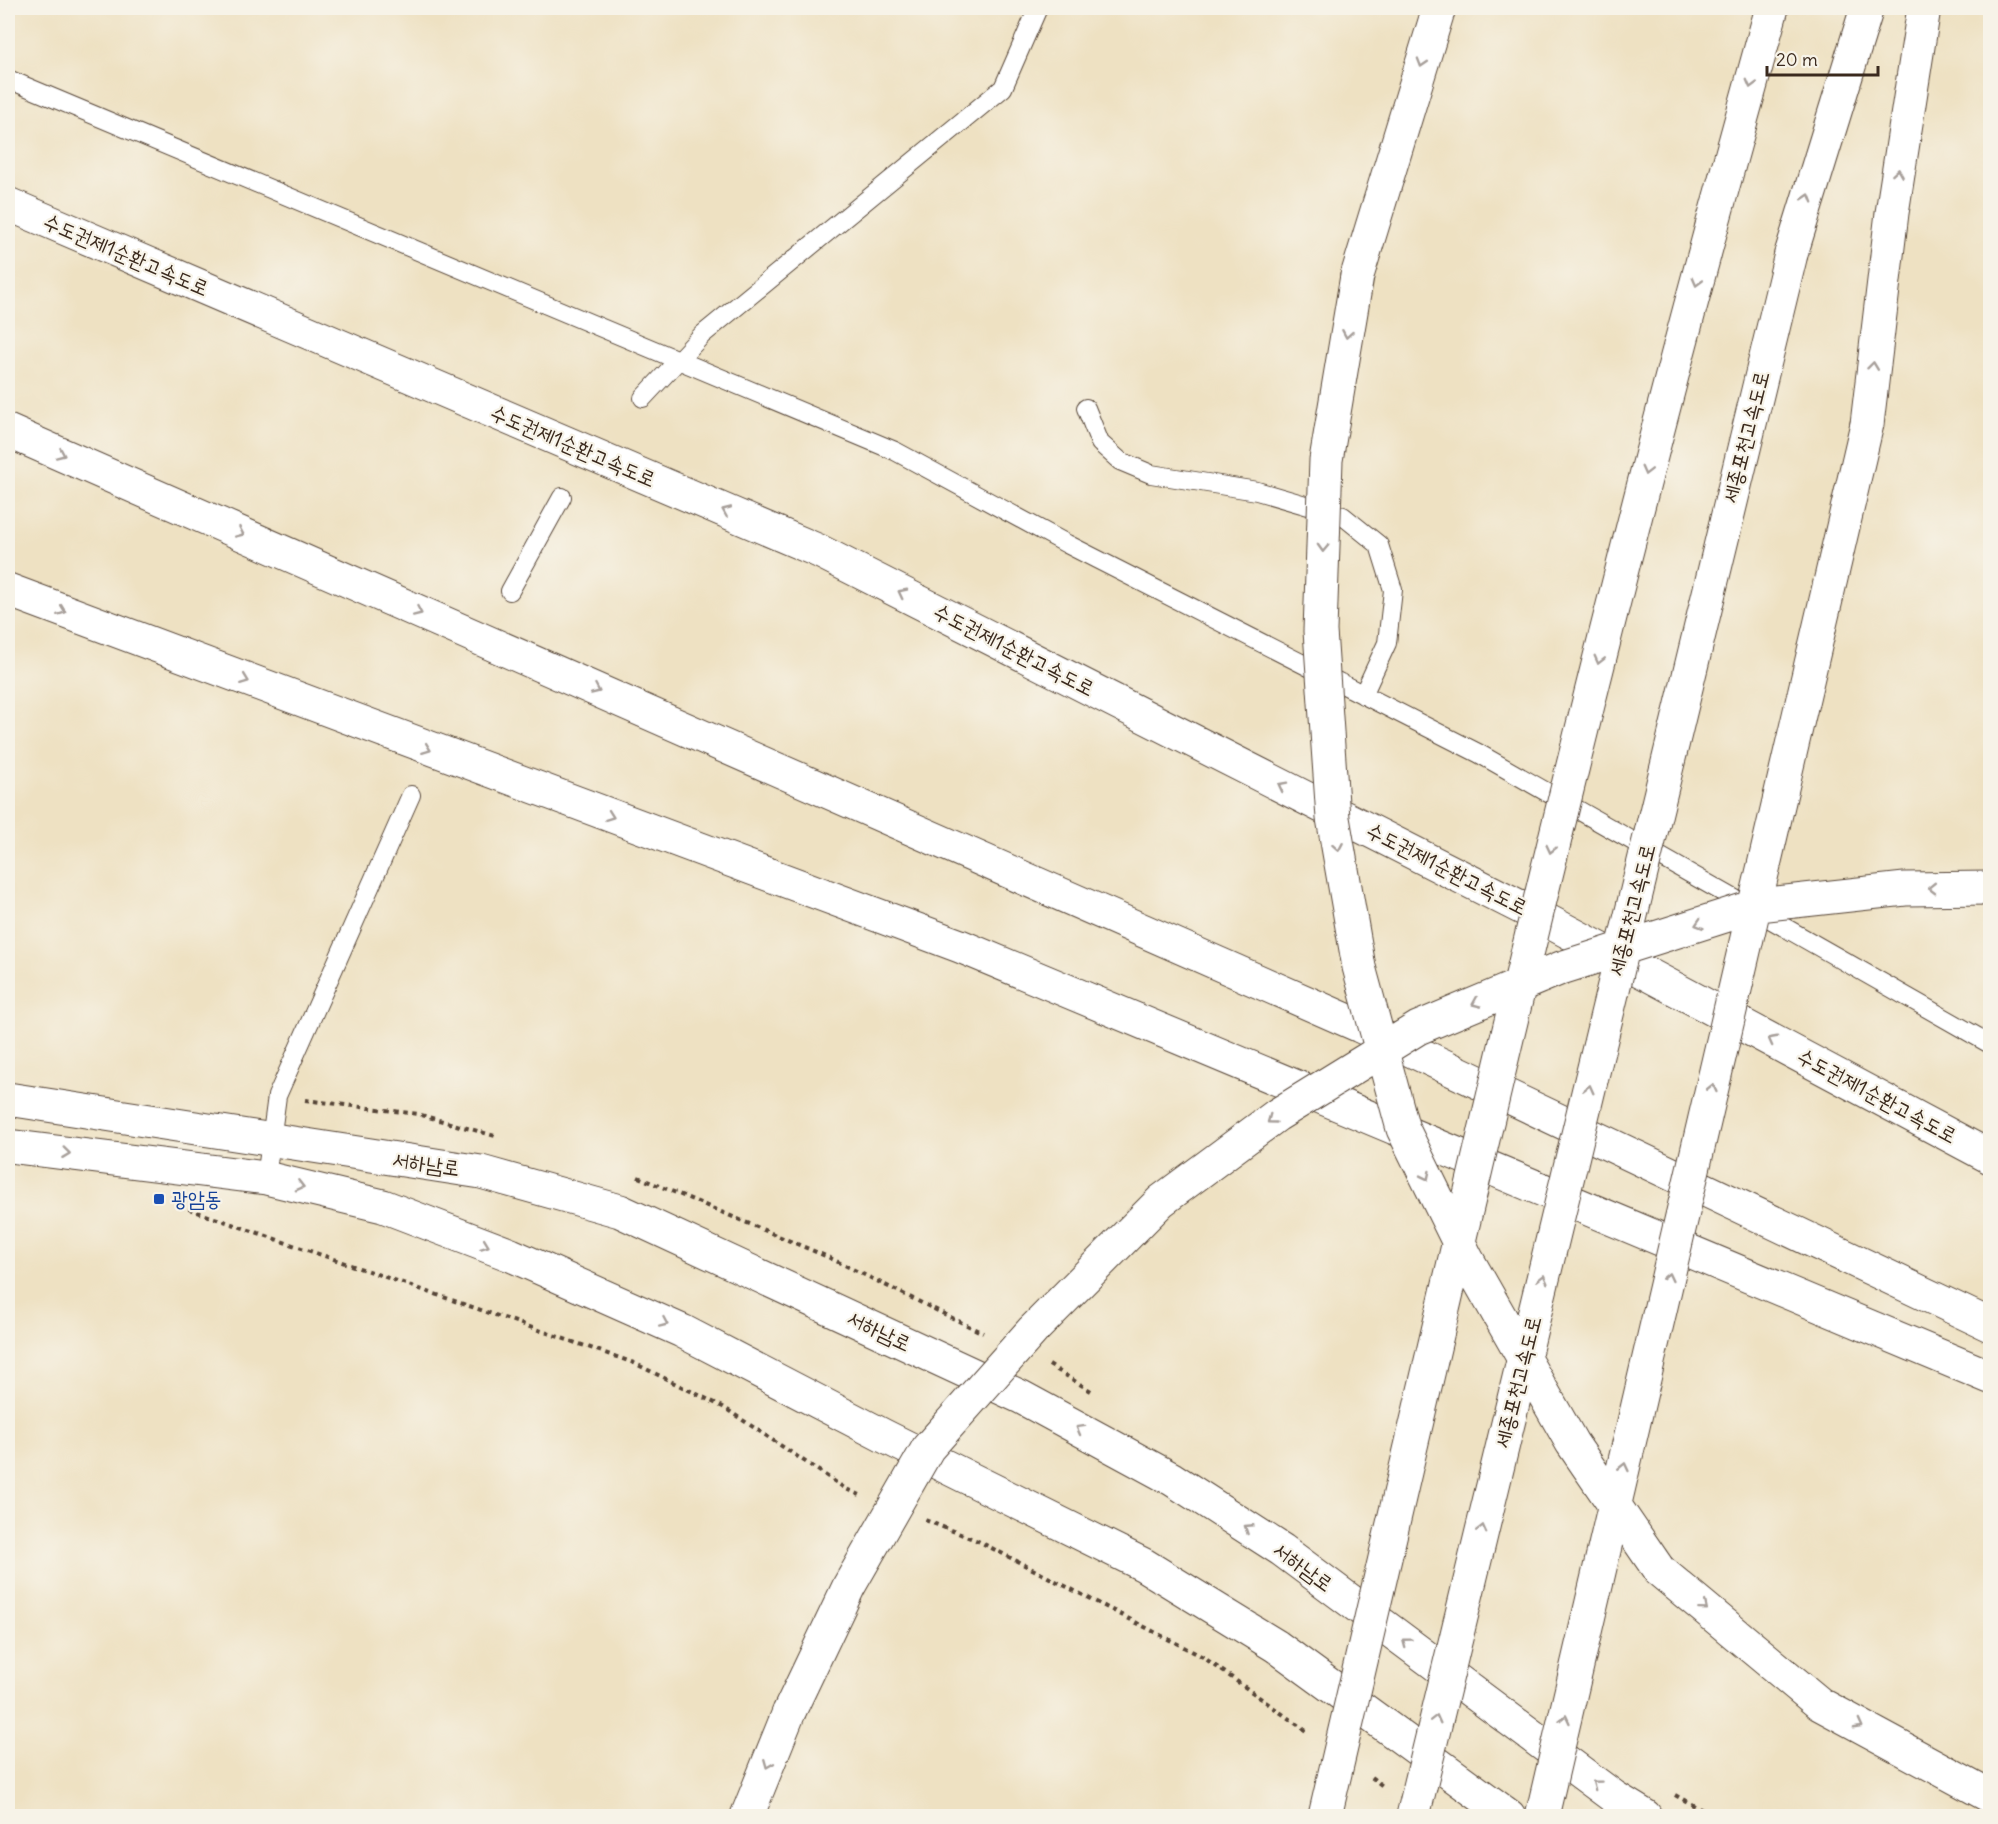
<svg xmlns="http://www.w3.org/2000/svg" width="1998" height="1824" font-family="Delius,'Poor Story',sans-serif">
<rect width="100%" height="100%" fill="#f7f3e8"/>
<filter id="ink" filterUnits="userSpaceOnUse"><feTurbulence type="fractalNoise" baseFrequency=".0167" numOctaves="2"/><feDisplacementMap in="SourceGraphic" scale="12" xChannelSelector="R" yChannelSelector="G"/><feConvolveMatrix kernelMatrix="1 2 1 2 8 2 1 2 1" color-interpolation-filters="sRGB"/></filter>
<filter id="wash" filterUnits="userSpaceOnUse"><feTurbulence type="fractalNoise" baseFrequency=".008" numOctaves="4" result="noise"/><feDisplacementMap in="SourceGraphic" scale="24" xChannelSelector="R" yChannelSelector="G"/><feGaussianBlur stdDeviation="1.35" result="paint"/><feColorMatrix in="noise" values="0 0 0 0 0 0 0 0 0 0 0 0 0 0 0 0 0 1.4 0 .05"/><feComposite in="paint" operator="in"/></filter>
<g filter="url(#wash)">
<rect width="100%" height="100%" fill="#eee1c2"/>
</g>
<g filter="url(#ink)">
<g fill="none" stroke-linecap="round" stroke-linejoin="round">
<defs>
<path id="service" d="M8,79L895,451L1067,544L1478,753L1990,1044
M643,398L702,335L1003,88L1038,8
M1086,408L1100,443L1120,461L1151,474L1257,491L1343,516L1379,545L1393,590L1387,643L1363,695
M510,591L562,497
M266,1178L277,1096L411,795"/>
<path id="secondary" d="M8,1099L481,1172L620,1211L1021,1397L1172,1479L1282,1550L1614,1797L1645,1816
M8,1146L266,1178L383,1206L511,1255L682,1331L884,1436L1144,1565L1276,1646L1509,1816"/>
<path id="motorway" d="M8,204L819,551L1548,921L1990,1157
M1712,226L1772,8
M1791,254L1867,8
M1357,276L1439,8
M1867,424L1892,213L1924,8
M8,431L1360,1026L1990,1325
M8,590L960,946L1990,1377
M1659,1570L1820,1704L1990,1796
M747,1816L789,1712"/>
</defs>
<use href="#service" stroke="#564537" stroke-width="20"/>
<use href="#secondary" stroke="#564537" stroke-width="35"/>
<use href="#motorway" stroke="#564537" stroke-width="35"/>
<path stroke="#564537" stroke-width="4" stroke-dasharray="4.5 4.5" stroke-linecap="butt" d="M305,1100L418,1114L495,1136
M638,1177L828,1257L983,1333
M180,1206L634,1363L723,1407L846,1489L860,1495
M1049,1365L1091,1391
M925,1520L978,1541L1203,1657L1309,1733
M1371,1777L1384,1787
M1675,1795L1713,1816"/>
<use href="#service" stroke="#fff" stroke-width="18"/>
<use href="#secondary" stroke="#fff" stroke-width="33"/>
<use href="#motorway" stroke="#fff" stroke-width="33"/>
<defs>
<path id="motorway-bridge" d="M1357,276L1326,460L1320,631L1333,818L1359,967L1403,1129L1467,1259L1572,1443L1659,1570
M789,1712L849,1586L928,1448L1033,1330L1161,1201L1277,1115L1418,1028L1561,968L1759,905L1905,889L1990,888
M1325,1816C1449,1285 1569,753 1712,226
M1413,1816L1791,254
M1542,1816L1867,424"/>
</defs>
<use href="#motorway-bridge" stroke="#564537" stroke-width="35" stroke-linecap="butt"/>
<use href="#motorway-bridge" stroke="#fff" stroke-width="33"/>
</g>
<defs><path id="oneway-chevron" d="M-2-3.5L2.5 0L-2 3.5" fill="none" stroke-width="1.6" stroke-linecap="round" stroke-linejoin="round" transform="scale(1.5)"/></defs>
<g stroke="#a79f9a">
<use href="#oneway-chevron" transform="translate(1422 63) rotate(107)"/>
<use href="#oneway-chevron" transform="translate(1751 84) rotate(105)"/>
<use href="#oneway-chevron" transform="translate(1898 173) rotate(-81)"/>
<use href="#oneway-chevron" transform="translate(1808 198) rotate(-73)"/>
<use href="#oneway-chevron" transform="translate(1697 282) rotate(105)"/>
<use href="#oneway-chevron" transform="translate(1347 334) rotate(100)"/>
<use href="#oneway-chevron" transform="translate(1873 366) rotate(-83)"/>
<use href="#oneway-chevron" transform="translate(61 454) rotate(24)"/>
<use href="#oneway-chevron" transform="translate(1646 471) rotate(104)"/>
<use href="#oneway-chevron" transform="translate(726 511) rotate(-157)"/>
<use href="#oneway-chevron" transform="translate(240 533) rotate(24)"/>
<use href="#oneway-chevron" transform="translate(1323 548) rotate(92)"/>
<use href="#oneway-chevron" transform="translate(902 593) rotate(-153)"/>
<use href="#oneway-chevron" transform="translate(62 611) rotate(21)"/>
<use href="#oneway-chevron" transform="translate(418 612) rotate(24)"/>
<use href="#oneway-chevron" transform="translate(1599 660) rotate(104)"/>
<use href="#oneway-chevron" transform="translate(245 680) rotate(21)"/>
<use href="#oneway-chevron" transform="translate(596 690) rotate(24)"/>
<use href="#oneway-chevron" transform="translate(427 749) rotate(21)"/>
<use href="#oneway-chevron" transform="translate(1282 786) rotate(-153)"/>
<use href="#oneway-chevron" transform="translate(610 816) rotate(20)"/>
<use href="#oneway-chevron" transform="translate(1338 847) rotate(80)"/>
<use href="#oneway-chevron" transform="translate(1551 849) rotate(103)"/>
<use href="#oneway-chevron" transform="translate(1932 888) rotate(179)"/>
<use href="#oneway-chevron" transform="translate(1699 924) rotate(162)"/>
<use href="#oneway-chevron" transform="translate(1476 1003) rotate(157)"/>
<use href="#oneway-chevron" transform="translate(1772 1040) rotate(-152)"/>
<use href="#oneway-chevron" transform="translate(1712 1088) rotate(-77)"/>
<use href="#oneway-chevron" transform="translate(1589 1089) rotate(-76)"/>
<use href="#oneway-chevron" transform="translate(1271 1120) rotate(144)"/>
<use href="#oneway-chevron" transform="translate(66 1153) rotate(7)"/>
<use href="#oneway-chevron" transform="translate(1426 1176) rotate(64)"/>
<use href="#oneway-chevron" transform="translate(300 1186) rotate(14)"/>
<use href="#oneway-chevron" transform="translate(485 1245) rotate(21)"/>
<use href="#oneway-chevron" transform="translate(1668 1277) rotate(-77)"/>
<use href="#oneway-chevron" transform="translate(1543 1279) rotate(-76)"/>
<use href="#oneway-chevron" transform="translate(664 1323) rotate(24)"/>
<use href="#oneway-chevron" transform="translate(1080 1429) rotate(-151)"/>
<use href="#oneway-chevron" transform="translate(1624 1467) rotate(-77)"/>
<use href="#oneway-chevron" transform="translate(1248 1528) rotate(-147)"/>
<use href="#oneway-chevron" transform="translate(1482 1529) rotate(-76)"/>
<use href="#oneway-chevron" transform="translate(1704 1607) rotate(40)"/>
<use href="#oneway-chevron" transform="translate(1406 1642) rotate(-143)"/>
<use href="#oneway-chevron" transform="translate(1436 1719) rotate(-76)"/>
<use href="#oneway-chevron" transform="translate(1565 1719) rotate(-77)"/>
<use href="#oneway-chevron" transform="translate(1859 1725) rotate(28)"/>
<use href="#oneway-chevron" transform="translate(768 1764) rotate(112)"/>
<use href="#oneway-chevron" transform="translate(1596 1784) rotate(-143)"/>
</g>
</g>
<rect fill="#1a4fb4" stroke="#f7f3e8" stroke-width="2" x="153" y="1193" width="12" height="12" rx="3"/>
<g text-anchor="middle" stroke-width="4.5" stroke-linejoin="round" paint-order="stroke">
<g font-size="21" fill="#3b2a1e" stroke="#f7f3e8">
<text transform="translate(126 255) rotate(23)" y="7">수도권제1순환고속도로</text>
<text transform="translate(1746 437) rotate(-76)" y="7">세종포천고속도로</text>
<text transform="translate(573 446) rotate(23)" y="7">수도권제1순환고속도로</text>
<text transform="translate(1014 650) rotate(27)" y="7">수도권제1순환고속도로</text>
<text transform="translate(1447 869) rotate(27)" y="7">수도권제1순환고속도로</text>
<text transform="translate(1632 910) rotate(-76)" y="7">세종포천고속도로</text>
<text transform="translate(1877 1096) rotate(28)" y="7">수도권제1순환고속도로</text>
<text transform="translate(426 1164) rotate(8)" y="7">서하남로</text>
<text transform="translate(879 1331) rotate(25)" y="7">서하남로</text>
<text transform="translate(1518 1382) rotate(-76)" y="7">세종포천고속도로</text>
<text transform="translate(1303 1567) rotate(36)" y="7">서하남로</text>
</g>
<g font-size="21" fill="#164399" stroke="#f7f3e8" text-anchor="start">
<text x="171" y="1206">광암동</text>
</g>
</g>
<rect width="1998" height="1824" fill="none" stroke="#f7f3e8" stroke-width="30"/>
<path d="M1767 66v9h111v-9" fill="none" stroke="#3b2a1e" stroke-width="3"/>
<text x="1776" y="66" font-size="18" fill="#3b2a1e" stroke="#f7f3e8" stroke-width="4.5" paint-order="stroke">20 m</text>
</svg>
